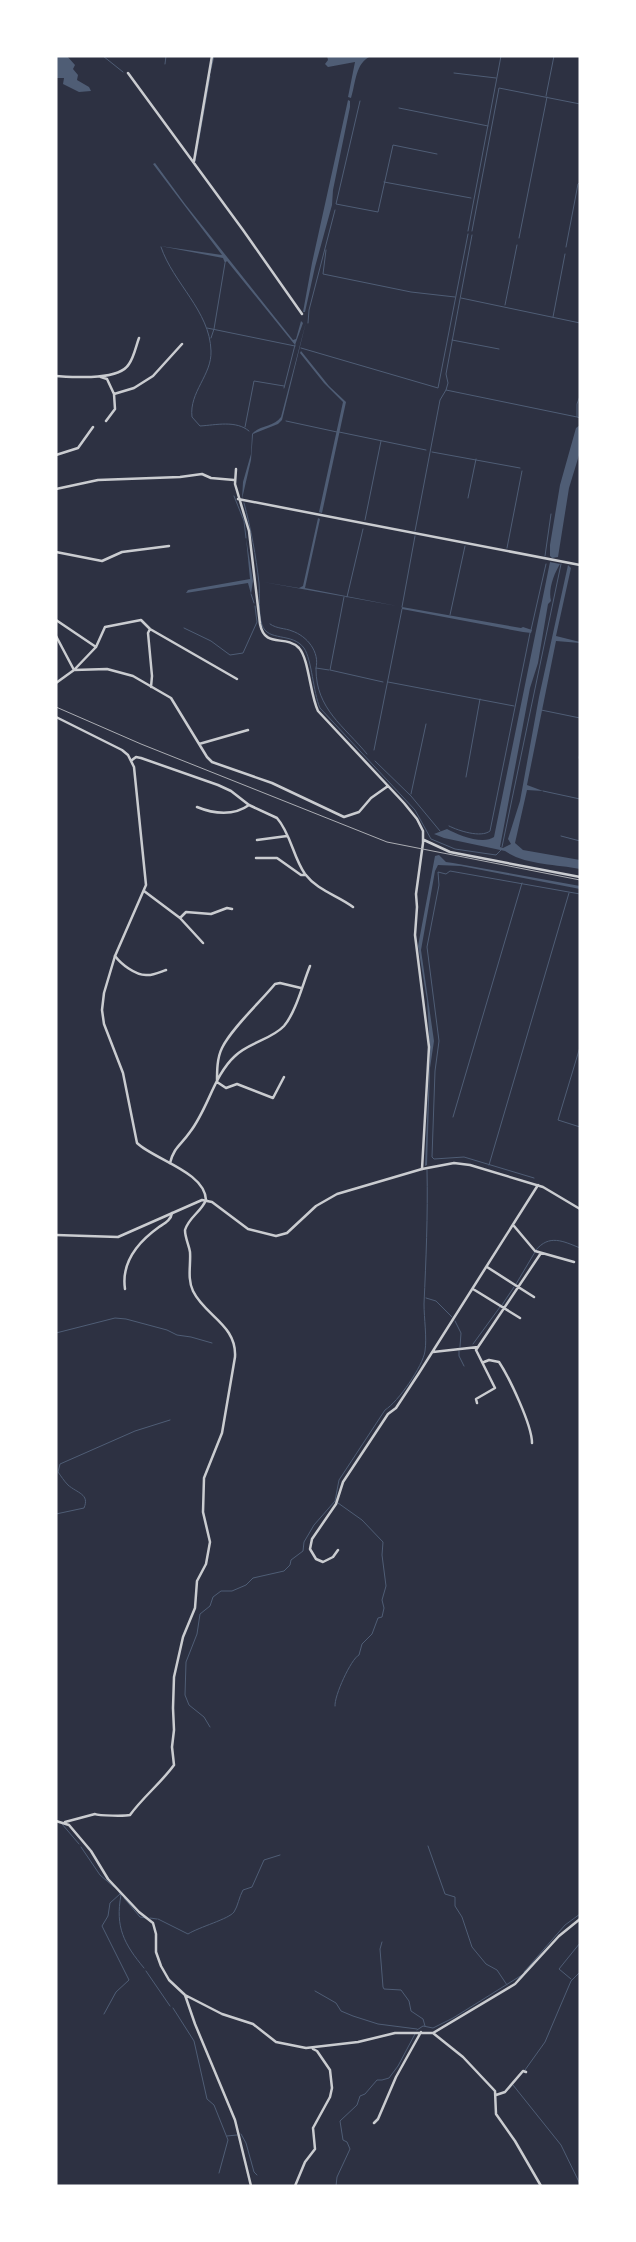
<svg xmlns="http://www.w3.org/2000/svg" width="636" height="2242" font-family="Quicksand,sans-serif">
<rect width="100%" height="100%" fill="#2d3142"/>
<path fill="#4f5d75" d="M56,56H67L75,65L73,69L78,75L77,80L89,87L91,91L79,92L63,84L64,78H56Z
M327,56H371C355,63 356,83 351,98L348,97L355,62L328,67L325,64L328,60Z
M348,100L350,101V107L333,190L332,205L315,267L305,312H303L312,263Z
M155,163L185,204L293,340L296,339L301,321L303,323L295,345L227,261L225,263L223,258L160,246L222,255L153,164Z
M306,322L282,420L278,424L253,434L251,460L242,499L243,482L251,454L252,434C260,425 274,427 281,417Z
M301,351L329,386L346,402L322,513L319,512L343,402L324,383L300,353Z
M580,425V452L569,488L558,557L552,558L550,556V545L560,485L576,428Z
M318,518L320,519L305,588L397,606L263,582L299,588L303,586Z
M246,538L253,581L251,594L248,583L186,593L188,590L250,579Z
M550,562L560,564C554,574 548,589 551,601L548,604L538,663L530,688L500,847L503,848L511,844L508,839L520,801L539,697L568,565L571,568L556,636L580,642V643L556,641L527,785L543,791L527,790L515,843L523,850L580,860V869C556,864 525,865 505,851L444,838L434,834L447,829C458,835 483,845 494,837Z
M402,607L521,628L523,627L532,630L531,633L523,632L402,609Z
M439,855L446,862L453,863L580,886V889L461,866L438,865L435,871L421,950L434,1041L430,1068L427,1165L425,1166L430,1051L427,1000L418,946L435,856Z"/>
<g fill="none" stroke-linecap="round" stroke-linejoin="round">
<path stroke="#4f5d75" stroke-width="1" d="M103,56L123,72
M165,64L166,56
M210,73L214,56
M454,73L496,78
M546,96L554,56
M360,101L336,204L378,212L393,145L437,154
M399,108L488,126
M195,161L210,76
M384,182L471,198
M468,231L501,56
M472,231L499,88L580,104
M472,235L446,374L448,383L446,390L577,417
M519,238L547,97
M161,247C173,283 210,311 211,351C212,375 189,392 192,417L200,426C216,425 236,420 249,431
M566,247L578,184L580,182
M326,250L323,274L411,292L455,297
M461,298L580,323
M505,305L517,245
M553,317L565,254
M308,323L309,310L335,210
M207,328L295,346
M211,338L214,329L225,263
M452,340L499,349
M301,348L438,388L468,234
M284,388L295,345
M580,396L577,404V417L580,418
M286,421L337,432
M245,427L254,381L284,386
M339,432L426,450
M432,452L520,468
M234,496L244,521L246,538
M468,498L476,459
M244,503C251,529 256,556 259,583C260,596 258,613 262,625C268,642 292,632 304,648C312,660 313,692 320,708L415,810L431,839L455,849L496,855L501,850
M365,520L381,441
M415,531L440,400L446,390
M507,548L522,471
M545,556L551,514
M251,594L254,603
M344,597L330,670L383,682
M347,597L363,529
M402,607L415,536
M450,615L465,546
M270,624C277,629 285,628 292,631C307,636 320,652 316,668
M184,628L211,641L230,655L243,653L257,622L255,606
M531,630L546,564
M329,670L316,668V669C316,709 344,726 367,754
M388,682L514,706
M541,710L580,718
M374,750L402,609
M579,758L580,752
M375,761L411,796L440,831
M466,777L480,699
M543,791L580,799
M411,794L426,724
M449,826C459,831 481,838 490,831L530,633
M561,836L580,841
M502,847L561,564
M580,1047L558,1120L580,1127
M453,1117L522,883
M489,1165L569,893
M534,1178L464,1157L434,1159L432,1157L435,1071L439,1041L427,947L439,885L438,872L446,874L450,871L580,894
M536,1250C549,1234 563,1241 580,1248
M516,1284L535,1252
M426,1298L436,1301L452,1317
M502,1305L514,1287
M455,1321L461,1333L460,1347
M56,1333L115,1318L126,1319L167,1330L177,1335L191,1337L212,1343
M473,1344L500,1307
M459,1351V1356L464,1366
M56,1514L84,1508C90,1494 77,1493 68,1485C64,1481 61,1476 58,1472L60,1464L135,1431L170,1420
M335,1706C334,1696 351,1659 359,1655L362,1644L372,1634L378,1618L382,1617L384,1608L382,1600L386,1586L382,1555L383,1542L362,1520L338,1503
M210,1727L204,1717L189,1705L185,1695L186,1662L197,1634L200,1614L210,1606L213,1597L221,1591H232L246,1585L253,1578L284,1571L290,1565L291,1560L303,1551L304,1542L314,1525L335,1501L339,1480L385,1410C398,1402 423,1366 425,1351C427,1338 424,1318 424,1304C426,1260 428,1215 427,1170
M62,1824L79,1844
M428,1846L445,1894L455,1897V1906L462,1917L472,1947L486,1964L497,1970L507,1985
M81,1847L100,1875L114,1887
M119,1892L121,1895C115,1927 124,1944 144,1968
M124,1898L140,1917L146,1918
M150,1918L157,1919
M158,1919L188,1934C199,1927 229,1919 234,1912C238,1906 239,1897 243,1890L252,1887L264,1860L280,1855
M382,1942L380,1949L383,1987L384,1989L401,1990L409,2001L411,2011L423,2019L425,2026
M146,1971L170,2006
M524,1972L565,1925L580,1914
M571,1979L559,1969L580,1943
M315,1991L336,2003L341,2011L353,2016L378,2024L417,2029
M173,2008L194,2041L207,2099L214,2105L228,2140L219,2173
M104,2014L116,1992L129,1980L102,1926L108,1916L110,1903L120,1894
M417,2030L423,2026L433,2028L453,2018L522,1975
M525,2070L545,2042L571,1981L580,1972
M513,2085L561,2145L580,2184
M241,2134L246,2143L254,2172L257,2175
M227,2136L237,2135
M336,2186L337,2177L350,2149L347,2142L343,2140L340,2121L357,2105L360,2096L365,2094L377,2080H382L389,2078L398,2066L415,2034"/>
<path stroke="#caccd0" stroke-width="2.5" d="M128,73L243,230L302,314
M194,161L212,56
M56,376C73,377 119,381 129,364C134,357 136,346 139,338
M101,377L107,379L114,394L115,409L106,421
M114,394L134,388L153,376L182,344
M56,455L78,448L93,427
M236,469L235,484L249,531L260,624C265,649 285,634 299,648C309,659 310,695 318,711L404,803L417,819L423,831V843L416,894L417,907L415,935L429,1047L422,1169
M56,489L98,480L180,477L202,474L211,478L234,480
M238,499L580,565
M56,552L102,561L122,552L169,546
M56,620L96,647
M150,629L148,633L152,676L151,687
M56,636L74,670L96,647L105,627L141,620L150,629L237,679
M56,683L74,670L107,669L133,676L171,698L207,757L212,762L272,783L344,817L359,812L371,798L388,786
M199,744L248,730
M132,760L136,757L141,758L218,785L231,791L249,805L277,818C291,834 293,857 305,874C318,891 337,895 353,907
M197,807C214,814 234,816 249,805
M257,840L287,836
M424,840L450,852L580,877
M256,858H277L301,875H306
M144,891L180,918L203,943
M180,918L186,912L211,914L227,908L232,909
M115,956C121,964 135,975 146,975C152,976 160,972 166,970
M284,1077L273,1098L237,1084L226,1088L217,1082C217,1071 217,1058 222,1048C231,1029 261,1001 275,984L280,983L301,988
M170,1163C174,1147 181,1145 190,1132C208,1109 214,1075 235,1056C249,1042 271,1040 284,1026C296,1012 303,983 310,966
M514,1226L535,1251L574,1262
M487,1267L534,1297
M125,1289C121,1262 138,1242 159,1227C165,1223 171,1220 172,1213
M473,1289L520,1318
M433,1352L478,1347L541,1253
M484,1362L489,1360L499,1362C509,1377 532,1425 532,1443
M477,1403L476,1399L495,1388L476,1350L478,1347
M338,1550L333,1557L323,1562L316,1559L310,1549L312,1539L336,1504L343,1482L388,1414L396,1408L419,1373L538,1185
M56,1821L69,1825L91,1851L108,1879L139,1912L153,1923L156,1934V1952L161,1966L169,1980L185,1995L222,2014L253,2024L276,2042L306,2048L358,2042L395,2033H433L463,2057L495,2091L496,2114L515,2141L541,2186
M65,1822L95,1814C99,1816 126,1816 130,1815C143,1797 161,1783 174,1765L172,1747L174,1730L173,1708L174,1677L183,1637L195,1608L197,1581L206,1564L210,1542L203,1512L204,1478L222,1433L235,1357C237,1325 205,1316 193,1291C187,1278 191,1265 190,1252C189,1245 185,1238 185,1230C189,1217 201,1212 206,1200
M185,1995L195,2024L235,2120L251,2186
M433,2033L515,1984L559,1936L580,1919
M496,2095L505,2092L523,2071L526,2072
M374,2123L378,2119L396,2077L421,2032
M295,2186L305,2162L315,2149L313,2128L330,2097L332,2088L330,2070L317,2051L313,2049"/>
<path stroke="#caccd0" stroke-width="2.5" d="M56,717L122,750L128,755L134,767L146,885L115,956L104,993L102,1010L104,1024L123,1073L137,1143C155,1160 205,1172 206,1200
M56,1235L118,1237L202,1200L212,1202L248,1229L276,1236L287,1233L316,1206L337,1194L422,1169L454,1163L470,1165L543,1187L580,1209"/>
<path stroke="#abadb3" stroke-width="1" d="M56,707L141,744L387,842L580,880"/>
</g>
<rect width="636" height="2242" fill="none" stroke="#ffffff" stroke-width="115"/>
</svg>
